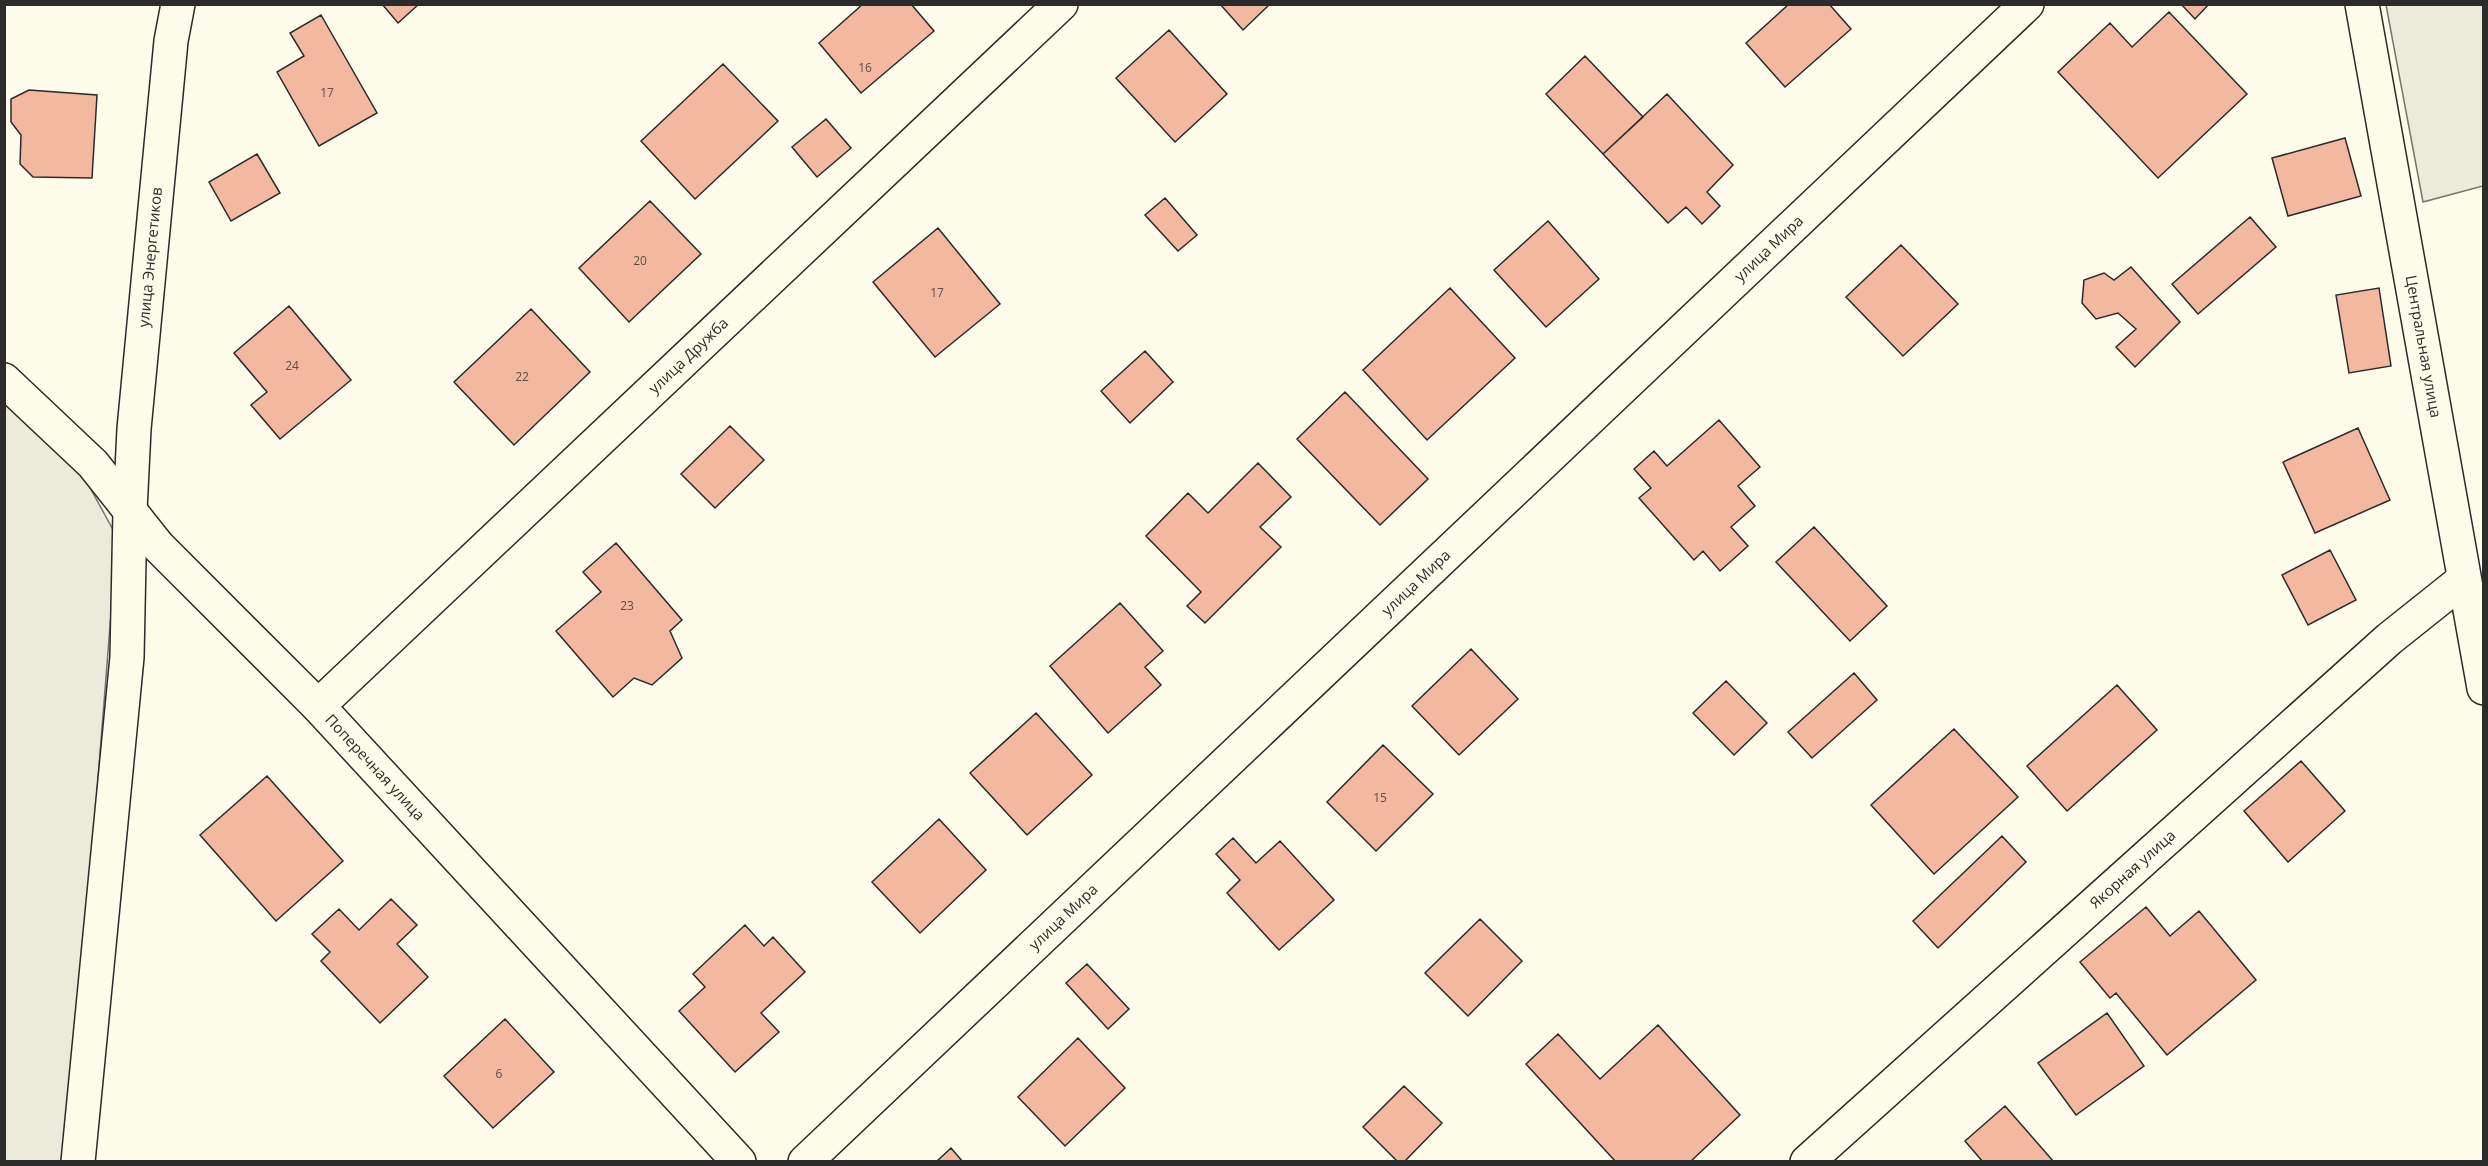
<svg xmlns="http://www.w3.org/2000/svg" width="2488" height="1166" font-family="'Open Sans',sans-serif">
<rect width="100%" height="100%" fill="#fdfbea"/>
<path fill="#ecebdb" stroke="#74746e" stroke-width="1.5" d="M2386,5H2483V186L2423,202Z
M4,400L82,473L117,537L68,1161H5Z"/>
<path fill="#f2b8a0" stroke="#2b2b2b" stroke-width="1.5" d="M382,4H419L398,23Z
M863,4H911L934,31L861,93L819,43Z
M1220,4H1270L1243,30Z
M1789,4H1829L1851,29L1785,87L1746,43Z
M2181,4H2209L2195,19Z
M2169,12L2247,94L2158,178L2058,72L2110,23L2132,47Z
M321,15L377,113L319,146L277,72L304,56L290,33Z
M1169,30L1227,94L1175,142L1116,78Z
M1585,56L1643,117L1603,154L1546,94Z
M723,64L778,121L695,199L641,141Z
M29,90L97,95L92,178L33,177L20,164L21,135L11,122V99Z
M1667,94L1733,165L1707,192L1720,206L1702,224L1686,207L1668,223L1603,154Z
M826,119L851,148L817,177L792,147Z
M2345,138L2361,196L2288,216L2272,158Z
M257,154L280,193L231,221L209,182Z
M1165,198L1197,235L1178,251L1145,215Z
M650,201L701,254L629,322L579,268Z
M2250,217L2276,247L2198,314L2172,284Z
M1548,221L1599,279L1546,327L1494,270Z
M938,228L1000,304L935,357L873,282Z
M1901,245L1958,304L1903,356L1846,297Z
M2131,267L2180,322L2135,367L2116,347L2136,329L2118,313L2096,319L2082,303L2084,280L2104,273L2114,280Z
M1450,288L1515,358L1427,440L1363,370Z
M2379,288L2391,366L2349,373L2336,295Z
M289,306L351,380L280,439L251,405L267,392L234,353Z
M531,309L590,372L514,445L454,382Z
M1145,351L1173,382L1130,423L1101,391Z
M1345,392L1428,479L1380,525L1297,439Z
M1719,420L1760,467L1738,486L1755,506L1731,527L1748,546L1720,571L1703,551L1694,560L1639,498L1651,488L1634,469L1654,451L1667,466Z
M730,426L764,460L715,508L681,474Z
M2358,428L2390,500L2315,533L2283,462Z
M1258,463L1291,497L1260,527L1281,547L1205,623L1187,606L1201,592L1146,536L1188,493L1208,513Z
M1814,527L1887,606L1850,641L1776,562Z
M616,543L682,620L670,631L682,658L652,685L634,678L613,697L556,631L601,592L583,572Z
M2330,550L2356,600L2308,625L2282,575Z
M1120,603L1163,651L1145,667L1161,685L1108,733L1050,666Z
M1471,649L1518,699L1459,755L1412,706Z
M1854,673L1877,700L1812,758L1788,732Z
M1726,681L1767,723L1734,755L1693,713Z
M2117,685L2157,730L2067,811L2027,766Z
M1036,713L1092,775L1027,835L970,773Z
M1954,729L2018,797L1934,874L1871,805Z
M1383,745L1433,794L1376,851L1327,802Z
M2301,761L2345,811L2288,862L2244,811Z
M267,776L343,861L276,921L200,835Z
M939,819L986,870L920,933L872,882Z
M2002,836L2026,862L1938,948L1913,921Z
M1233,838L1256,863L1280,841L1334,900L1279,950L1227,893L1240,880L1216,854Z
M391,899L417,925L397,944L428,977L380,1023L321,961L330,952L312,934L339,909L359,930Z
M2146,907L2170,936L2199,911L2256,980L2167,1055L2116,993L2110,998L2080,962Z
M1480,919L1522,961L1468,1016L1425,973Z
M745,925L764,946L773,937L805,972L761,1013L779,1032L735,1072L679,1011L705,987L693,974Z
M1087,964L1129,1009L1108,1029L1066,983Z
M2107,1013L2144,1066L2076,1115L2038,1063Z
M505,1019L554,1072L493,1128L444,1076Z
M1658,1025L1740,1115L1690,1162H1616L1526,1064L1558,1034L1600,1079Z
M1078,1038L1125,1088L1065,1146L1018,1097Z
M1404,1086L1442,1123L1404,1162H1398L1363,1127Z
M2005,1106L2054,1162H1983L1965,1141Z
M951,1148L963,1162H936Z"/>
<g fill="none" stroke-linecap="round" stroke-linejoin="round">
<defs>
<g id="minor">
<path id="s1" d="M2362,4L2484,688"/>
<path id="s2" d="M4,380L93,464L158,546L318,706L739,1162"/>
<path id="s3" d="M318,706L1061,4"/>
<path id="s4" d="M78,1162L127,657L130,511L134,429L171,41L178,4"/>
<path id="s5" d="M805,1162L2027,4"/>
<path id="s6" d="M1807,1162L2389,639L2463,580"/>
</g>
</defs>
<use href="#minor" stroke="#2b2b2b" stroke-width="36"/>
<use href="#minor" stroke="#fdfbea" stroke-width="33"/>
</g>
<g text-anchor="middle" stroke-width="4.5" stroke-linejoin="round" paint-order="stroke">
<g font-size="12" fill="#5d4e48">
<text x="865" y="72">16</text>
<text x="327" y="97">17</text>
<text x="640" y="265">20</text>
<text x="937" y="297">17</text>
<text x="292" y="370">24</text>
<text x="522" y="381">22</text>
<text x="627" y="610">23</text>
<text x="1380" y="802">15</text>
<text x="499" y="1078">6</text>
</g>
<g font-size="15" fill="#2b2b2b" stroke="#fdfbea">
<text dy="5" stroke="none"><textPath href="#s5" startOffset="1328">улица Мира</textPath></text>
<text dy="5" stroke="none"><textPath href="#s4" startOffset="908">улица Энергетиков</textPath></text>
<text dy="5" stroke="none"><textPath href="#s1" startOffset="348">Центральная улица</textPath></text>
<text dy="5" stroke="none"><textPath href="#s3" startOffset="510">улица Дружба</textPath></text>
<text dy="5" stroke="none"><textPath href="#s5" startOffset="842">улица Мира</textPath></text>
<text dy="5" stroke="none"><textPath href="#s2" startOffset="537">Поперечная улица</textPath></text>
<text dy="5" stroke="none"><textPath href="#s6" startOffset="438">Якорная улица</textPath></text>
<text dy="5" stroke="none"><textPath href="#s5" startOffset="356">улица Мира</textPath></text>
</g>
</g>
<rect width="2488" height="1166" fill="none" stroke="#2b2b2b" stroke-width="12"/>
</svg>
